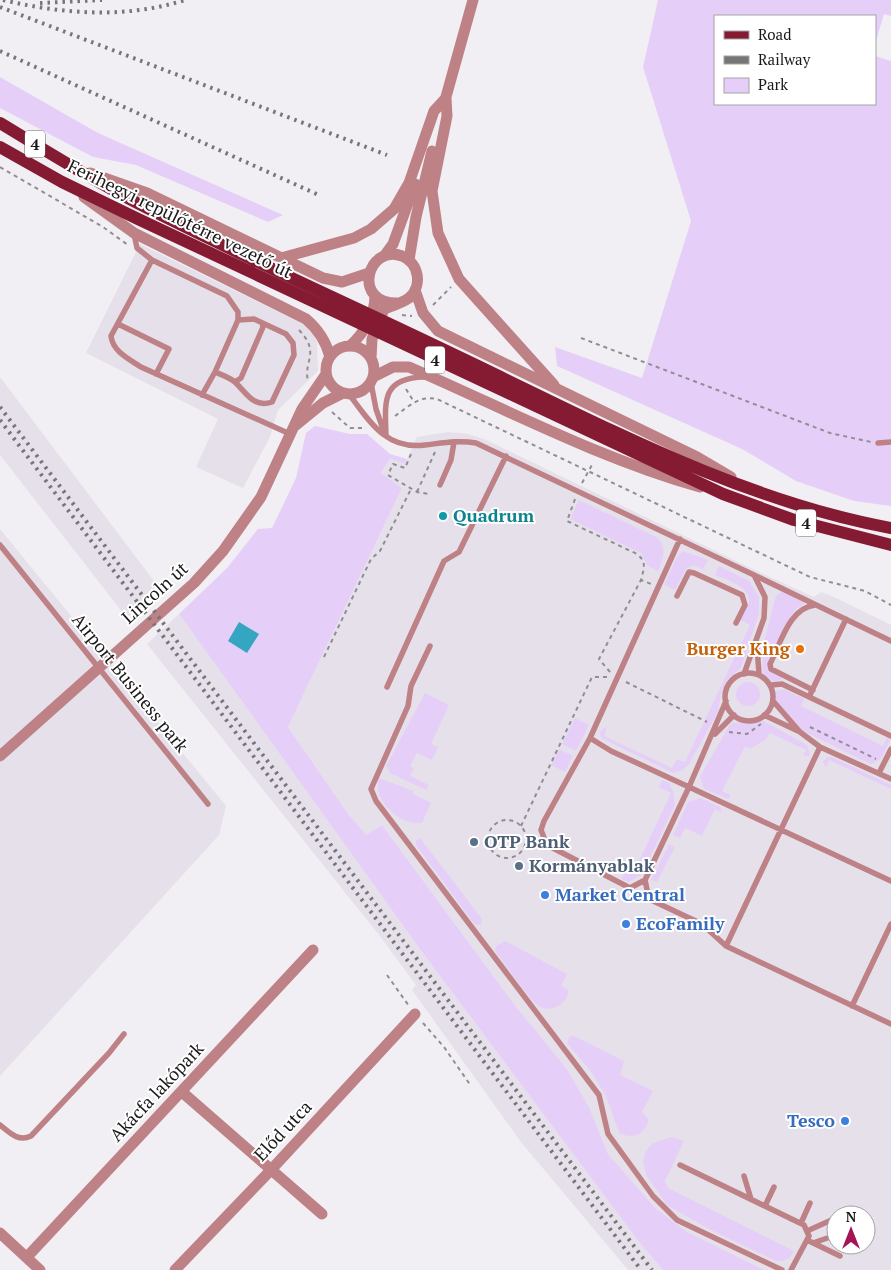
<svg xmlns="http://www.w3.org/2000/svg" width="891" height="1270" font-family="'PT Serif',serif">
<rect width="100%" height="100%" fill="#f1eff3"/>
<path fill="#e5e0ea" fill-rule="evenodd" d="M140,244L309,327L317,341L318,371L278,410L270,437L243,488L196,467L218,419L86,353Z
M0,377L160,589L127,618L0,455Z
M448,432L468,434L484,439L761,573L814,597L821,592L836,598L891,625V1270H715L687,1232L656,1210L608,1154L589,1107L567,1069L514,1004L382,825L366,836L349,815L288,727L402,488L381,474L390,459L405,464L417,437ZM836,1215H866V1245H836Z
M0,529L226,806L219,835L0,1076Z
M179,614L422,952L639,1242L663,1270H628L521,1142L412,990L416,985L379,935L147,644Z"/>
<path fill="#e5cff8" d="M658,0H891V16L884,14L875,44V16H715V104H875V56L891,61V506L854,501L796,481L742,449L557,366L555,347L642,378L691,221L643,67Z
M0,77L98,133L283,215L268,222L136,165L93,157L0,108Z
M315,426L350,434H367L390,454L407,459L405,464L390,459L381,473L402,488L288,727L349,815L366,835L382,825L514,1004L567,1069L589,1107L608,1154L656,1209L687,1232L764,1270H663L639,1242L422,952L179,614L227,568L258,529L272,528L296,478L306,433Z
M579,500L658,538C667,549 663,559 658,571L647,565L641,553L570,519Z
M683,551L708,560L703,569L694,565L686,569L675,590L664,585L677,557Z
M719,566L749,581L759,597V613L741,668L728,679L722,689L718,712L689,764L683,770L673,773L601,738L600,732L604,728L607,729L604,736L672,768L677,759L685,762L750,625L740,620C743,615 748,607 749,601C750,586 725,579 715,575Z
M783,591L805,603L795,610L768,663L783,678C775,684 769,681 763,675L762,649L776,596Z
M736 694a12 12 0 1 1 24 0a12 12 0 1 1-24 0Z
M779,690H786L804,699L801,706L883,746L887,737L890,740L881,759L871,764L803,731L775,701V692Z
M425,693L449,705L431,744L438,747L432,760L417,753L410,766L414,768L410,776L429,785L426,790L390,773L386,766Z
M575,718L589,725L576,751L562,744Z
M762,720L807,745L810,756H803L806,750L770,733L765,740L750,749L745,746L722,791L730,795V798L728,799L704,789L700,777L730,724C740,720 749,728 762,720Z
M559,749L573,756L565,772L551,765Z
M827,757H832L891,785V789L829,760L826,767L823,762Z
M379,778L413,791V794L431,803L422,823C399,825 372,801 379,778Z
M663,780L669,783L673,791L675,805L642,874L629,882L621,879L626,871L633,874L671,793L659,787Z
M700,798L720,807L722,813L715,809L702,836L685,828L680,838L673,835L688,802Z
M420,838L482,919L481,925H475L416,845V841Z
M669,844L675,847L657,882L651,880Z
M505,941L567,974L561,986L569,991C566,1005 549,1015 536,1004C521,989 508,968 495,951L496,946Z
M570,1036H574L624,1061L620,1075L653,1091L642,1112L649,1119C646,1134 633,1140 619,1133L606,1096L592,1073L567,1043Z
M672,1137L684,1141L665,1181L668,1188L794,1251C790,1260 785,1261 776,1261L709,1229L667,1205L646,1175L643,1161L646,1151L653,1143Z"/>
<path fill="#35a6c1" d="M239,622L259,634L247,653L228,641Z"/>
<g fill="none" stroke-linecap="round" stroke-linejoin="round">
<path stroke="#908e91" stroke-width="2" stroke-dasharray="4 4" stroke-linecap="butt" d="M0,167L103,227L128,245
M433,305L451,287
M402,315L412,316
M299,330C321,353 303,361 308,381
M581,338L830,433L871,442
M406,389L414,402
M332,412L350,428H366
M395,416C409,406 420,395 437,399L810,577L865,591L891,605
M411,454L405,468L393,464L388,475L417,492L429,494
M582,483L593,463
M417,492L435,452
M575,499L567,521L637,554C647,562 644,568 641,580L651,584
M324,657L371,559L380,551L411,489
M610,672L599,659L641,580
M626,682L707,722
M810,727L876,759
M729,732L747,734L761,724
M488 839a19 19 0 1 1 38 0a19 19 0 1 1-38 0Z
M521,826L592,677H607
M387,975L409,1006
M423,1023L444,1047L471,1086"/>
<path stroke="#bd8186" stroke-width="5.5" d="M134,234L137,248L152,260L227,296L238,312V320L215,372L202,395
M152,260L111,336C113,352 129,359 141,367L290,434
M118,324L169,349L156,374
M215,372C222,375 231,378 236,383C247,394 254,408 272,402L294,355L293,343L286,334L254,319L238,320
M235,382L241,378L263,327L262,323
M371,383L376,409L384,432
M349,394C370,422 386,450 425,445C443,443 458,440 476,443L754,575L765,597L764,618L744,674
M386,436C385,402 381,378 424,377
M878,443L891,442
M440,485L451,460L454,442
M680,539L590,738L544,821L541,830L547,845L630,888L645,880L689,787L891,881
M0,545L208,804
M754,575L891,641
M677,596L689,572L694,573L742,595L745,605L736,623
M430,646L411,686L408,706L371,789L376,801L599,1095L608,1134L653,1196L677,1220L782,1270
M757,646L759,674
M725 697a24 24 0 1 1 48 0a24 24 0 1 1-48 0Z
M771,685L782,684L891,736
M387,687L444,561L459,552L506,456
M813,690L771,669L770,664C781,643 789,608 815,605
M809,697L846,619
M773,701L800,732L820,747L891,779
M764,715L798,731
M715,734L734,715
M590,738L611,751L689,787L726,701
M879,773L891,749
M645,880L649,899L702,924L726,946L891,1024
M726,946L820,747
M852,1006L891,924
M0,1125C10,1133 18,1142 31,1136L109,1053L124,1034
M680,1165L804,1225L809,1236L791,1270
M744,1176L751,1199
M765,1206L774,1187
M801,1223L810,1203
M807,1231L836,1218
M807,1240L840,1256
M813,1243L836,1235"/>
<path stroke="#bd8186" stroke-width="11" d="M446,98L447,116L432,191L438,233L459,279L554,385
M444,104L473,0
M90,173L147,193L323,278L342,282L369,273
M84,197L134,233L306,319C319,330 326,341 330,357
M385,255L393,244L415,184
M281,258L354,238L371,229L394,209L409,183L434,111L446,98
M409,260L416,217L432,151
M415,290L423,313L438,331L697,457L731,477
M350,346C364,333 375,315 375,296
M326 370a24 24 0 1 1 48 0a24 24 0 1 1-48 0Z
M371,358L372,339L384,309C392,306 402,303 409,298C423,286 419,263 402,256C368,243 351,303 397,303
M373,377L393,367H409C506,409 598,458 700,487
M296,425L323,403L343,393
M0,756L194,583L223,551L261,497L302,409L326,374
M182,1092L322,1214
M0,1233L40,1270
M27,1257L313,950
M175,1270L270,1171L415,1014"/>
<path stroke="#851a33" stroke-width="12" d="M0,123C48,152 95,182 145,207C248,259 353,306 457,356C596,422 738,500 891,528
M0,147L62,182L138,219L723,494L794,520L891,545"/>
<path stroke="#777578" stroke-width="4" stroke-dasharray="2.5 5" stroke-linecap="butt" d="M3,0C63,14 125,19 185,0
M40,3L102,0
M0,7L387,155
M0,51L321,196
M0,407L652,1270
M0,420L641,1270"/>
</g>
<circle fill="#0f9aa8" stroke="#fff" stroke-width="2" cx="443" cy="516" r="5"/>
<circle fill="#e8710a" stroke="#fff" stroke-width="2" cx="800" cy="649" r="5"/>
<g fill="#5c6f8a" stroke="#fff" stroke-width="2">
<circle cx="474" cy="842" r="5"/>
<circle cx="519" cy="866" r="5"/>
</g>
<g fill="#3f7fe0" stroke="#fff" stroke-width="2">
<circle cx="545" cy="895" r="5"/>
<circle cx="626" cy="924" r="5"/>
<circle cx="845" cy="1121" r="5"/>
</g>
<g text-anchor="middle" stroke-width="4" stroke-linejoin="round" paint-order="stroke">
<g fill="#fff" stroke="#5f5f5f" stroke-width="1">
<rect x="25" y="130.5" width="20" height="27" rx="4"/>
<rect x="425" y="346.5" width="20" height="27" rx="4"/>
<rect x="796" y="509.5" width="20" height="27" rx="4"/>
</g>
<g font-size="16" font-weight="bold" fill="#1b1a1b">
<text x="35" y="150">4</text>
<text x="435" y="366">4</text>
<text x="806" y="529">4</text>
</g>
<g font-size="18" fill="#1b1a1b" stroke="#fff">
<text transform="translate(180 219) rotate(26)" y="6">Ferihegyi repülőtérre vezető út</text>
<text transform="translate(155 593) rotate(-42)" y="6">Lincoln út</text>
<text transform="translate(130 683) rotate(51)" y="6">Airport Business park</text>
<text transform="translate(157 1092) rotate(-47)" y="6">Akácfa lakópark</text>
<text transform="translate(283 1131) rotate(-47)" y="6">Előd utca</text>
</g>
<g font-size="18" font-weight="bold" fill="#0d838f" stroke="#fff" text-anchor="start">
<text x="453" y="522">Quadrum</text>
</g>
<g font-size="18" font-weight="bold" fill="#c56008" stroke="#fff" text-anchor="end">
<text x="790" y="655">Burger King</text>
</g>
<g font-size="18" font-weight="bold" fill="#4e5e75" stroke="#fff" text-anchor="start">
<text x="484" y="848">OTP Bank</text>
<text x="529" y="872">Kormányablak</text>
</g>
<g font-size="18" font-weight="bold" fill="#366cbe" stroke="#fff" text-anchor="start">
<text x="555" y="901">Market Central</text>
<text x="636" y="930">EcoFamily</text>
<text x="835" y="1127" text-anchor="end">Tesco</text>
</g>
</g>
<rect x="714" y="15" width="162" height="90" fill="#ffffff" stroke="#a4a3a4"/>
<rect x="724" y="31" width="25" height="8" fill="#851a33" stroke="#a4a3a4"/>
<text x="758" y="40" font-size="15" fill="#1b1a1b">Road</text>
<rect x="724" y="56" width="25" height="8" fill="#777578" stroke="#a4a3a4"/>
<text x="758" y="65" font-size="15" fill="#1b1a1b">Railway</text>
<rect x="724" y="78" width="25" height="15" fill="#e5cff8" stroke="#a4a3a4"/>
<text x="758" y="90" font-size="15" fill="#1b1a1b">Park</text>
<g transform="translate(851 1230)"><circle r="24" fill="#ffffff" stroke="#a4a3a4"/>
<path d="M0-4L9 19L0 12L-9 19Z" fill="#a51556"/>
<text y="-8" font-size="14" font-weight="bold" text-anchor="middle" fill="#1b1a1b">N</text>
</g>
</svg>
